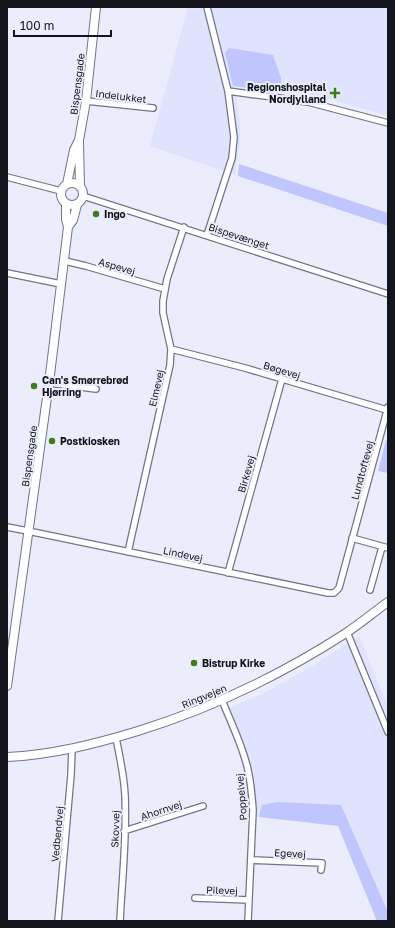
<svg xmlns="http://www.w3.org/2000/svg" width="395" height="928" font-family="'Golos Text',sans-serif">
<rect width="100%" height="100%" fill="#ebedfc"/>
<path fill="#dfe3fd" d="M188,7H388V116L329,99L234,86L240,122V142L235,175L150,146Z
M359,636L388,707V912L341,805H262L259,817L249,816L246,783L240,754L221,711L266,692L312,666Z"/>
<path fill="#bfc6fe" d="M229,48L273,55L281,78V93L233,86L225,53Z
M239,164L388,213V226L238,176Z
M386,440L388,442V473L378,471Z
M277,802L341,805L388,912V921H377L338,826L259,817L262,805Z"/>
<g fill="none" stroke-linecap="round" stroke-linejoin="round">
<defs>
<path id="street" d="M228,91L308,102L388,123
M86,101L153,108
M7,177L61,191
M83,196L388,294
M207,235L232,158L234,137L228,91L207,7
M65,261L86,266L165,289
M7,273L61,284
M171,349L245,368L387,410
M49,383L96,389
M7,527L28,531L328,593H334L339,588L388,407
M352,538L388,548
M128,552L170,365L171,349L163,313V301L167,279L184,227
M228,573L282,379
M370,590L382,547
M347,632L388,732
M222,700C231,723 243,746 248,770C251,783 252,796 253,810L248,921
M116,738C120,757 124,776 125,795C127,837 122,880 120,921
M124,831L203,806
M251,860L322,863L321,870
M195,898L249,900
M58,921L71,775L72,749"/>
<path id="secondary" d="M79,141L80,186
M61 194a11 11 0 1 1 22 0a11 11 0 1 1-22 0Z
M67,184L74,150L79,140L86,101L96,7
M66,204V219L68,227
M7,686L49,383L68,227L73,220L77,205
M7,757C52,755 95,744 138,731C212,708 281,675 346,633C361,623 374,612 388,602"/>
</defs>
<use href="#street" stroke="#727586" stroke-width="8"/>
<use href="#secondary" stroke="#727586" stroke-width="10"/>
<use href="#street" stroke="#fff" stroke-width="5.5"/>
<use href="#secondary" stroke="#fff" stroke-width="8"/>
</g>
<g fill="#3e7d1c" stroke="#ebedfc" stroke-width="1.5">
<path d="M333 87h4v4h4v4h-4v4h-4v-4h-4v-4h4z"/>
<circle cx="96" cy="214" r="4"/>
<circle cx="34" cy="386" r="4"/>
<circle cx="52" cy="441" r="4"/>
<circle cx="194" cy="663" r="4"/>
</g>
<g text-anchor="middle" stroke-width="4" stroke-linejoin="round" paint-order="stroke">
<g font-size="10" fill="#14151c" stroke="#ebedfc">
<text transform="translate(77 84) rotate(-83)" y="4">Bispensgade</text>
<text transform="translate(121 96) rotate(7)" y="4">Indelukket</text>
<text transform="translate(239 236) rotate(18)" y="4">Bispevænget</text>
<text transform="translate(117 266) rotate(16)" y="4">Aspevej</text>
<text transform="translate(282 370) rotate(17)" y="4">Bøgevej</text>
<text transform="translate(156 388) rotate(-77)" y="4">Elmevej</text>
<text transform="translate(29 456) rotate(-82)" y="4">Bispensgade</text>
<text transform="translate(362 470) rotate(-75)" y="4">Lundtoftevej</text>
<text transform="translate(246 474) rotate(-74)" y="4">Birkevej</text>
<text transform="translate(183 554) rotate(12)" y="4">Lindevej</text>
<text transform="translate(204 696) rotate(-22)" y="4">Ringvejen</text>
<text transform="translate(241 797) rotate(-95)" y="4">Poppelvej</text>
<text transform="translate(161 810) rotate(-18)" y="4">Ahornvej</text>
<text transform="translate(115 829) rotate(-88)" y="4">Skovvej</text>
<text transform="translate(57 834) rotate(-85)" y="4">Vedbendvej</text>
<text transform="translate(290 853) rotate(3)" y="4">Egevej</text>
<text transform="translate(222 890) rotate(2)" y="4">Pilevej</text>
</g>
<g font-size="10" font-weight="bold" fill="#14151c" stroke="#ebedfc" text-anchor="start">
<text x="326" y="91" text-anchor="end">Regionshospital<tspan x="326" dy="12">Nordjylland</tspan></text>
<text x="104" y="218">Ingo</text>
<text x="42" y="384">Can's Smørrebrød<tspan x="42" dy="12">Hjørring</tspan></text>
<text x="60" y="445">Postkiosken</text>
<text x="202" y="667">Bistrup Kirke</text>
</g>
</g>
<rect width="395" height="928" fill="none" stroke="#14151c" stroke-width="16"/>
<path d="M14 30v6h97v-6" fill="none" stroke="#14151c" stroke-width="2"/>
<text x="20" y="30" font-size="12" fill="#14151c" stroke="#ebedfc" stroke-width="3" paint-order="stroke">100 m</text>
</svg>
